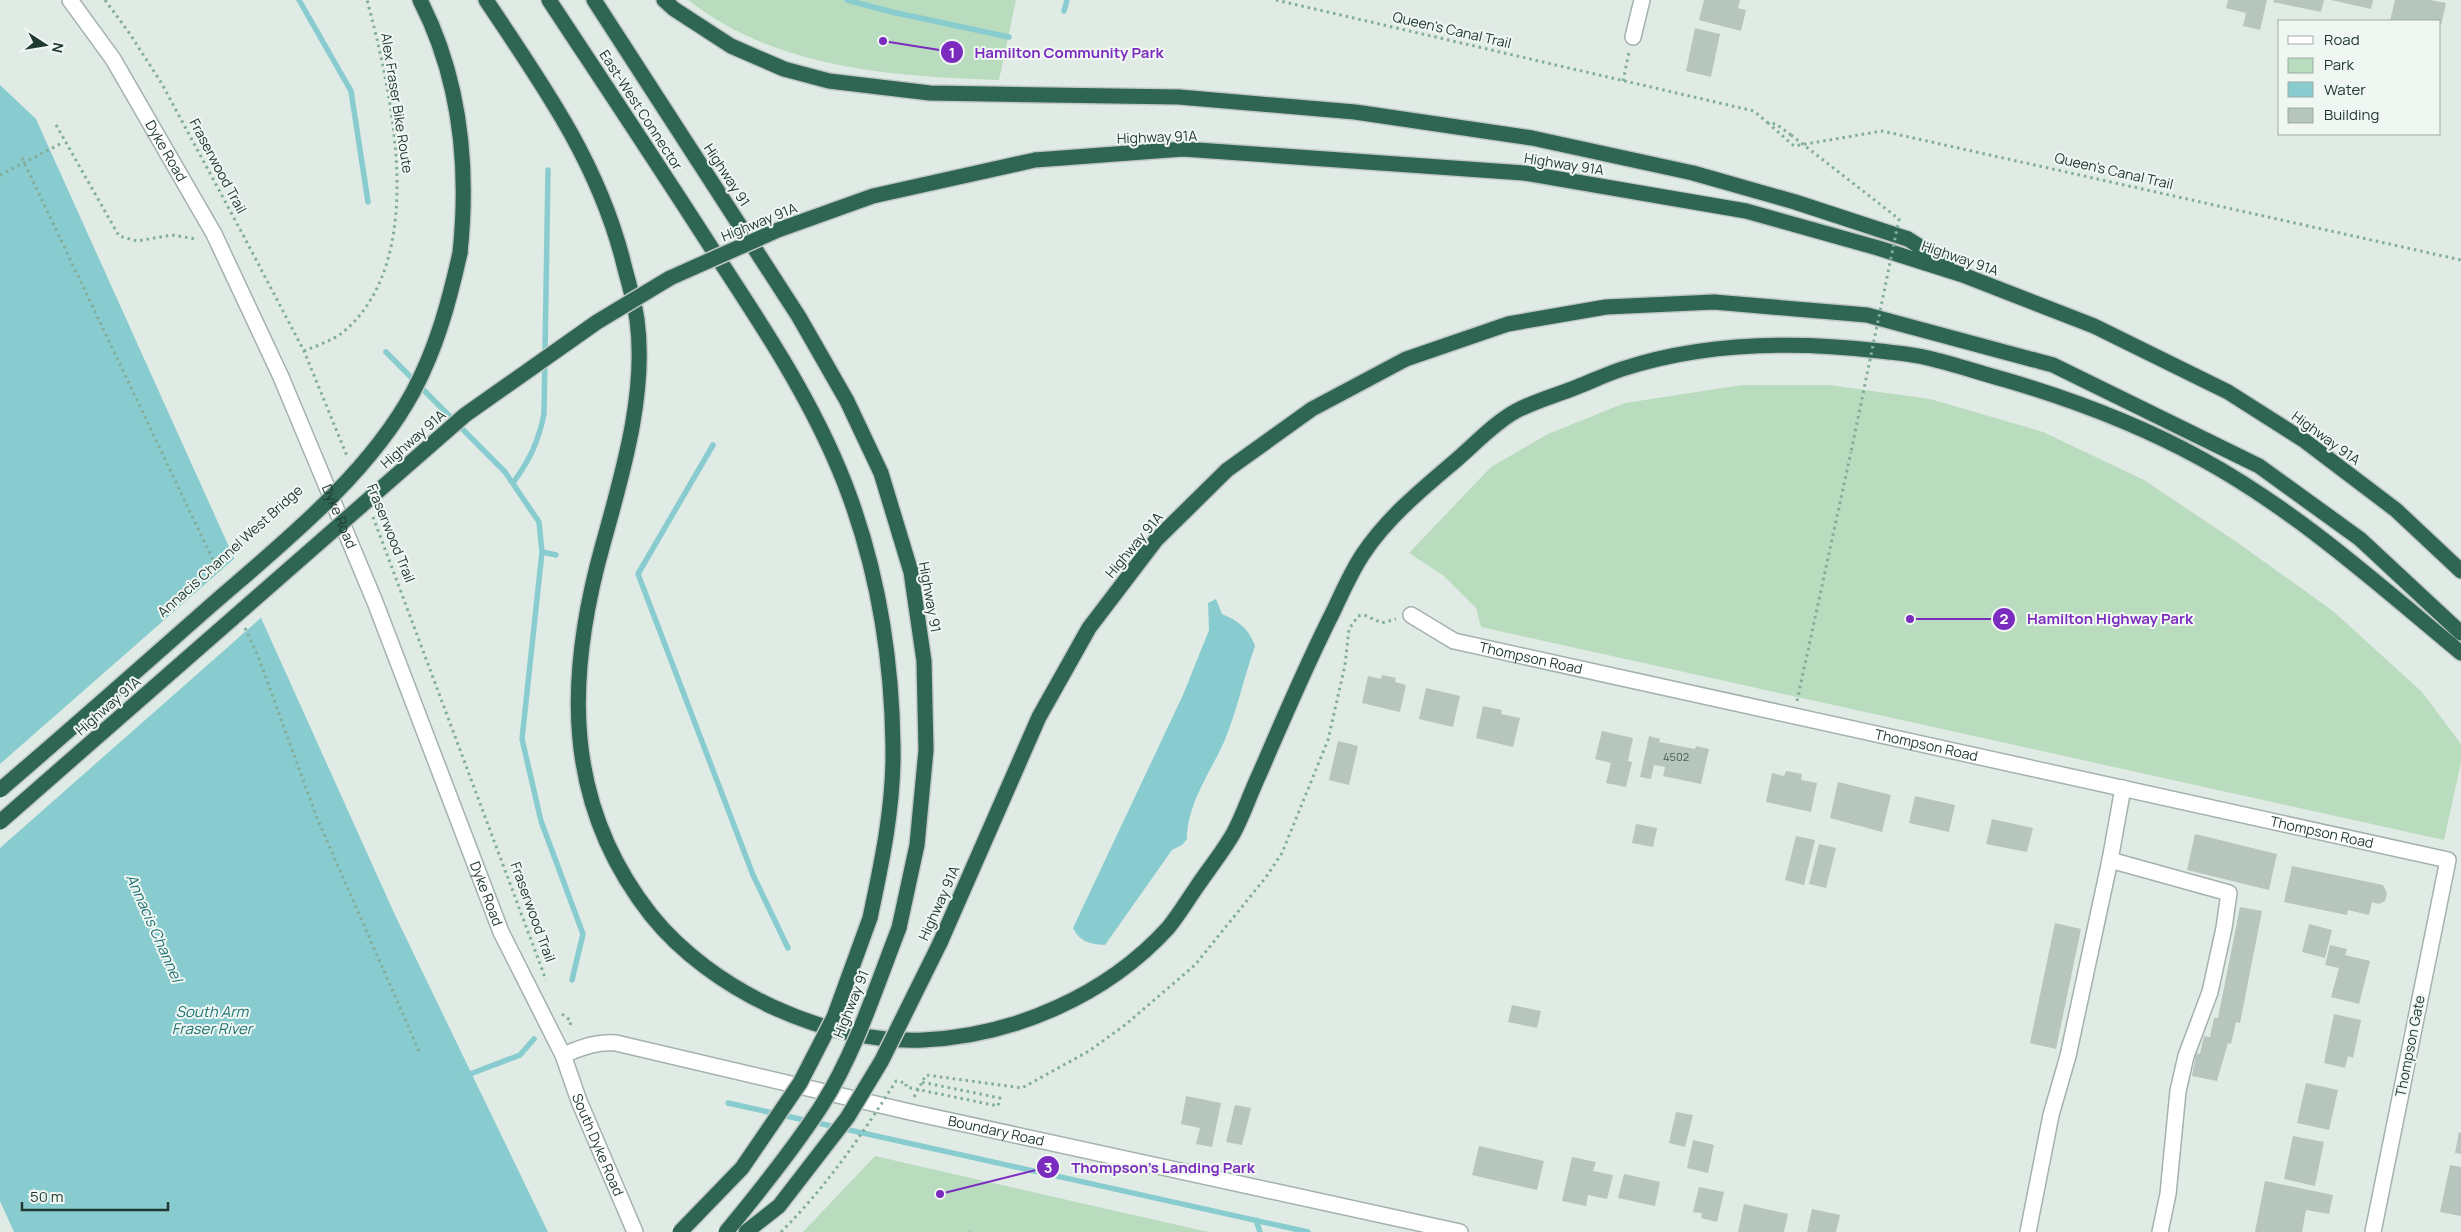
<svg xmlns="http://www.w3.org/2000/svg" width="2461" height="1232" font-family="Manrope,sans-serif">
<rect width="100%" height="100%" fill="#e0ebe5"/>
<path fill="#b9dbbe" d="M688,0H1016L999,80C891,76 776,69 688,0Z
M1742,385H1829L1930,399L2043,432L2144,480L2238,543L2333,611L2422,692L2461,744V762L2444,840L1481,627L1476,608L1444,576L1409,553L1491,467L1548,434L1625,403Z
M875,1156L1208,1232H803Z"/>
<path fill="#89cccf" d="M0,85L36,119L395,915L548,1232H14L0,1201Z
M1216,599L1222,614C1239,621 1249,629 1255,646C1244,677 1237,711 1224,742C1210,773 1187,804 1187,839L1182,845L1172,850L1105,945C1090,944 1080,942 1073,928L1183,695L1209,630L1208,603Z"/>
<path fill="#e0ebe5" d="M236,557L263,616L0,848V764Z"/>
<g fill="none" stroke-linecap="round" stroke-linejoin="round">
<path stroke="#89cccf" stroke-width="5.5" d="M299,0L351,91L368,202
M847,0L892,12L1009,37
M1064,11L1067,0
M386,352L505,472L539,522L542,552L522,739L541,821L583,934L572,980
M713,445L638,574L753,875L788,948
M513,483C530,459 538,443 544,414L548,170
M542,552L556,555
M465,1076L520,1055L534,1039
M728,1103L1308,1232
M1256,1220L1260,1232"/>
</g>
<path fill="#b6c5bd" d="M1704,0H1740L1738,8L1746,10L1741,31L1699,20Z
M2228,0H2267L2260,30L2243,26L2246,13L2226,8Z
M2274,0H2324L2321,12L2273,2Z
M2331,0H2373L2371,9Z
M2395,0H2430L2446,3L2441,26L2440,21H2390Z
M1695,28L1720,34L1711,77L1686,71Z
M1382,675L1396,678L1395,682L1406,685L1400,712L1362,703L1368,676L1381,679Z
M1426,688L1460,696L1453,727L1419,719Z
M1483,706L1502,710L1501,714L1520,718L1513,747L1476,738Z
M1602,731L1633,738L1628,761L1632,762L1626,787L1606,783L1611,763L1595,759Z
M1649,736L1660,739L1659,742L1695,749L1696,746L1709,749L1701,784L1663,776L1665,767L1654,765L1651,779L1640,777Z
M1338,741L1358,746L1349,785L1329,780Z
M1786,771L1802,774L1801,780L1817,783L1811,812L1766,802L1772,773L1784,776Z
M1838,782L1891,795L1882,832L1830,818Z
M1915,796L1955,805L1949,832L1909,823Z
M1992,819L2033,828L2027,852L1986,844Z
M1636,824L1657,828L1653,847L1632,843Z
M2195,834L2277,854L2269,890L2187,870Z
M1796,836L1815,840L1804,885L1785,880Z
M1819,844L1836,848L1826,888L1809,884Z
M2292,866L2383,885L2387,893L2385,901L2379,904L2372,902L2369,915L2348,910L2347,915L2284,902Z
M2240,907L2262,911L2240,1023L2236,1022L2231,1044L2228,1043L2217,1081L2192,1076L2196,1053L2200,1054L2204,1036L2210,1037L2214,1018H2218Z
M2055,923L2081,929L2056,1049L2030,1043Z
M2309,924L2332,930L2325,958L2302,952Z
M2330,945L2347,949L2345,955L2370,961L2359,1004L2331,997L2339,968L2325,965Z
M1512,1005L1541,1011L1537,1028L1508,1022Z
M2334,1014L2361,1020L2353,1058L2348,1056L2345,1068L2324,1063Z
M2306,1083L2338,1090L2329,1130L2297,1123Z
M1186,1096L1221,1103L1212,1147L1196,1144L1200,1128L1181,1124Z
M1235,1105L1251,1108L1242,1145L1226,1142Z
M1676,1112L1693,1115L1685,1147L1669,1143Z
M2459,1132L2461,1133V1154L2455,1153Z
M2293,1136L2324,1142L2315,1186L2284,1179Z
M1693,1140L1714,1145L1708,1173L1687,1168Z
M1479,1146L1544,1161L1537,1190L1472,1175Z
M1572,1157L1596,1162L1593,1171L1613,1175L1607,1199L1588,1195L1586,1206L1562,1201Z
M2450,1165L2461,1167V1216L2440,1212Z
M1624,1174L1660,1182L1655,1206L1618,1198Z
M2265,1181L2333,1195L2329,1214L2306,1210L2302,1232H2255Z
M1699,1187L1724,1192L1717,1222L1701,1218L1702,1213L1693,1212Z
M1744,1204L1788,1214L1784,1232H1738Z
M1812,1209L1840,1215L1836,1232H1807Z"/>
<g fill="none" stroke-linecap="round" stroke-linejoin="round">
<defs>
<g id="street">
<path id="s1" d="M70,0L113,59L214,234L281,377L375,602L501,932L563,1055L579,1101L635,1232"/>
<path d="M1633,37L1642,0"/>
<path id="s2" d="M1411,615L1454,641L2448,860L2373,1232"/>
<path d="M2123,788L2110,860L2229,893L2224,928L2210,992L2186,1056L2178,1091L2168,1194L2160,1232"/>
<path id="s3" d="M563,1055C581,1048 596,1041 616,1043L910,1112L1460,1232"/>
<path d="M2028,1232L2051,1115L2068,1056L2110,860"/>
</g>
<path id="highway" d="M420,0C460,78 469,167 460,253
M486,0C542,84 596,159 622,257C627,278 634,299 637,320C647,393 622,475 603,544C566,676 562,802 651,915C711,990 826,1044 923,1040C1014,1036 1107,995 1168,928C1178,916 1187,901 1196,888C1208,870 1222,853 1233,834C1243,816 1250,794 1259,775C1283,720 1306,665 1333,612C1342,593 1351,572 1363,554C1387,518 1421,490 1454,462C1474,445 1494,423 1516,411C1535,401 1557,395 1577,387C1592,381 1607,374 1622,369C1704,342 1795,341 1880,351C1896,353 1912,354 1928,358C1954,364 1980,373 2006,380C2074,400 2140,425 2202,459C2297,511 2378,584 2461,653
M549,0C605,85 661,169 716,255C764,328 813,402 845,484C877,567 892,659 893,747C894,805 882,862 870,918
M594,0L799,317L847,401L881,473L911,572L924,661L926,750L917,845L899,928
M664,0L674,9L731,46L784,69L829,81L930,93L1179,97L1355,112L1532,138L1693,173L1795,202L1908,239L1947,264
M1035,160L1183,149L1524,173L1746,211L1878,248L1963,275L2094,326L2228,392L2305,441L2396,510L2461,571
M940,943L1039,717L1089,628L1156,540L1227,470L1312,409L1406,359L1508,324L1606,307L1714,302L1867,315L2053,365L2259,466L2360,539L2461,633"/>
</defs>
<use href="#street" stroke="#a3b2ab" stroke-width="18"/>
<use href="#highway" stroke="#c1c8c5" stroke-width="18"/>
<path stroke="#81ad9a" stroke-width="3" stroke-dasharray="2.5 4" stroke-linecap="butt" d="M105,0L130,34L162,84L242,233L304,351L347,456
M1276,0L1754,111L1768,123
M1623,81L1629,52
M56,125L119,236L137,241L172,235L196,239
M1791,135L1776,124L1768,123L1794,146L1882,131L2461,260
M22,158L220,575
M0,175L60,144
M304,351C316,346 331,341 342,333C430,261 392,94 367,0
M373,517L546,980
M245,628L258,656L317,818L419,1051
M1797,701L1851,452
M562,1014L571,1021L570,1026
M914,1097L926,1075L1022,1088L1089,1051L1125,1025L1195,965L1266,877L1282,853L1328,740L1345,665L1349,629L1358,616L1364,615L1382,623L1396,619
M969,1232H970"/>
<use href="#street" stroke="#fff" stroke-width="15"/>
<use href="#highway" stroke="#2e6653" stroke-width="15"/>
<defs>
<path id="highway-bridge" d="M0,790C70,730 139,669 208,608C280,545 367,477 413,392C437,347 449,302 460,253
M0,822L465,415L597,322L670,278L778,230L873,196L1035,160
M680,1232L742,1168L800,1083L834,1017L870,918
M726,1232C759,1192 793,1150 822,1105C856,1051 876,987 899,928
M746,1232L779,1206L847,1118L882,1060L940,943"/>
</defs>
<use href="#highway-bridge" stroke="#c1c8c5" stroke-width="18" stroke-linecap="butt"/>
<path stroke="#81ad9a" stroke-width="3" stroke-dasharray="2.5 4" stroke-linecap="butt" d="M1791,135L1899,219L1851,452
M781,1232C826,1187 862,1135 896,1081L906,1083V1087L998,1106L1000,1098L921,1082"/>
<use href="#highway-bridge" stroke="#2e6653" stroke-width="15"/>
</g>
<g text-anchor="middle" stroke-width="4" stroke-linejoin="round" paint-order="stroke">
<g font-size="11" fill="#465d54">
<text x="1676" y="761">4502</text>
</g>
<g font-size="14" fill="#213a31" stroke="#f0f7f3">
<text transform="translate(1452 30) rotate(13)" y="5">Queen's Canal Trail</text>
<text transform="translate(397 103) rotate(81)" y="5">Alex Fraser Bike Route</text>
<text transform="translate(641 110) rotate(57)" y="5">East-West Connector</text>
<text transform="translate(1157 137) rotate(-2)" y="5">Highway 91A</text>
<text dy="5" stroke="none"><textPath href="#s1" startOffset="179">Dyke Road</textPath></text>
<text transform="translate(1564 164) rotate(9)" y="5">Highway 91A</text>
<text transform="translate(218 166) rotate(62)" y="5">Fraserwood Trail</text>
<text transform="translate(2114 171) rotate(13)" y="5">Queen's Canal Trail</text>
<text transform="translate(727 175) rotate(57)" y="5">Highway 91</text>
<text transform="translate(759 222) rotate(-22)" y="5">Highway 91A</text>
<text transform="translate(1960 258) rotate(19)" y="5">Highway 91A</text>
<text transform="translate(2326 438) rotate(36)" y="5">Highway 91A</text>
<text transform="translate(413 439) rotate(-41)" y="5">Highway 91A</text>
<text dy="5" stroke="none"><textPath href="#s1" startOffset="584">Dyke Road</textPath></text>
<text transform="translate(391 533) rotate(68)" y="5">Fraserwood Trail</text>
<text transform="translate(1134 545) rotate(-50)" y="5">Highway 91A</text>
<text transform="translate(230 551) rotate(-42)" y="5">Annacis Channel West Bridge</text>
<text transform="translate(930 597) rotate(80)" y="5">Highway 91</text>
<text dy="5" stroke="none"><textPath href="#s2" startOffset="129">Thompson Road</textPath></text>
<text transform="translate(108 706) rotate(-41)" y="5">Highway 91A</text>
<text dy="5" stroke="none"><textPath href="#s2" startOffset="534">Thompson Road</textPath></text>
<text dy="5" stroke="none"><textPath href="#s2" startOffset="939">Thompson Road</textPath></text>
<text dy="5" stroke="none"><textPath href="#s1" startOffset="989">Dyke Road</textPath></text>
<text transform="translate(939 903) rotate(-66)" y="5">Highway 91A</text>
<text transform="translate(533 912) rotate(70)" y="5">Fraserwood Trail</text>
<text transform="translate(851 1004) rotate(-68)" y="5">Highway 91</text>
<text transform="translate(2410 1046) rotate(-79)" y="5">Thompson Gate</text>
<text dy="5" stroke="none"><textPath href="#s3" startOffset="445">Boundary Road</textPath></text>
<text dy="5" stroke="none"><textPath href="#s1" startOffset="1264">South Dyke Road</textPath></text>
</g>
<g font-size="15" font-style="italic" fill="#1d7174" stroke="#f0f7f3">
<text transform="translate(154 928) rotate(66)" y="5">Annacis Channel</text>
<text x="212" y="1017">South Arm<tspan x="212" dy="17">Fraser River</tspan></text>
</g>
</g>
<path fill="none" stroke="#7b2cbf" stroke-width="2" d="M883 41L952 52M1910 619L2004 619M940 1194L1048 1167"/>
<g fill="#7b2cbf" stroke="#f0f7f3" stroke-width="2">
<circle cx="883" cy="41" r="5"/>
<circle cx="1910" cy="619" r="5"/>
<circle cx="940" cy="1194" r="5"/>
<circle cx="952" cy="52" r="12"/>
<circle cx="2004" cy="619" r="12"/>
<circle cx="1048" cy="1167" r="12"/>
</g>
<g font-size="15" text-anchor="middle" font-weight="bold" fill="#fff">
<text x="952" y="58">1</text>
<text x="2004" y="624">2</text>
<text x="1048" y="1173">3</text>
</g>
<g font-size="15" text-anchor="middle" font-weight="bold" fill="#7b2cbf" stroke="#f0f7f3" stroke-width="4" stroke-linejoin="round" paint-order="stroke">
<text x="1069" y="58">Hamilton Community Park</text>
<text x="2110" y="624">Hamilton Highway Park</text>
<text x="1163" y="1173">Thompson's Landing Park</text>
</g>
<rect x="2278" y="20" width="162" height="115" fill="#f0f7f3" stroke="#9daba5"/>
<rect x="2288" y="36" width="25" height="8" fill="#ffffff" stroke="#9daba5"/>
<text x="2324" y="45" font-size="15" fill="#213a31">Road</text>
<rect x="2288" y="58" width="25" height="15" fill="#b9dbbe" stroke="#9daba5"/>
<text x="2324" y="70" font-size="15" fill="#213a31">Park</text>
<rect x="2288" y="82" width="25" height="15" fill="#89cccf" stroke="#9daba5"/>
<text x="2324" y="95" font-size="15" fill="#213a31">Water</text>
<rect x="2288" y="108" width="25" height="15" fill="#b6c5bd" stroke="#9daba5"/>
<text x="2324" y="120" font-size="15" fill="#213a31">Building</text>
<g transform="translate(45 45) rotate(102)" stroke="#f0f7f3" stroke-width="4" paint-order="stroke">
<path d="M0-4L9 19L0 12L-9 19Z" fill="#213a31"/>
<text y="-8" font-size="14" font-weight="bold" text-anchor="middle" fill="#213a31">N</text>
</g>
<path d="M22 1202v8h146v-8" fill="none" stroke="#213a31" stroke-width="2.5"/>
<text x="30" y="1202" font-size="15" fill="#213a31" stroke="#f0f7f3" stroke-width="4" paint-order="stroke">50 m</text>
</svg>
